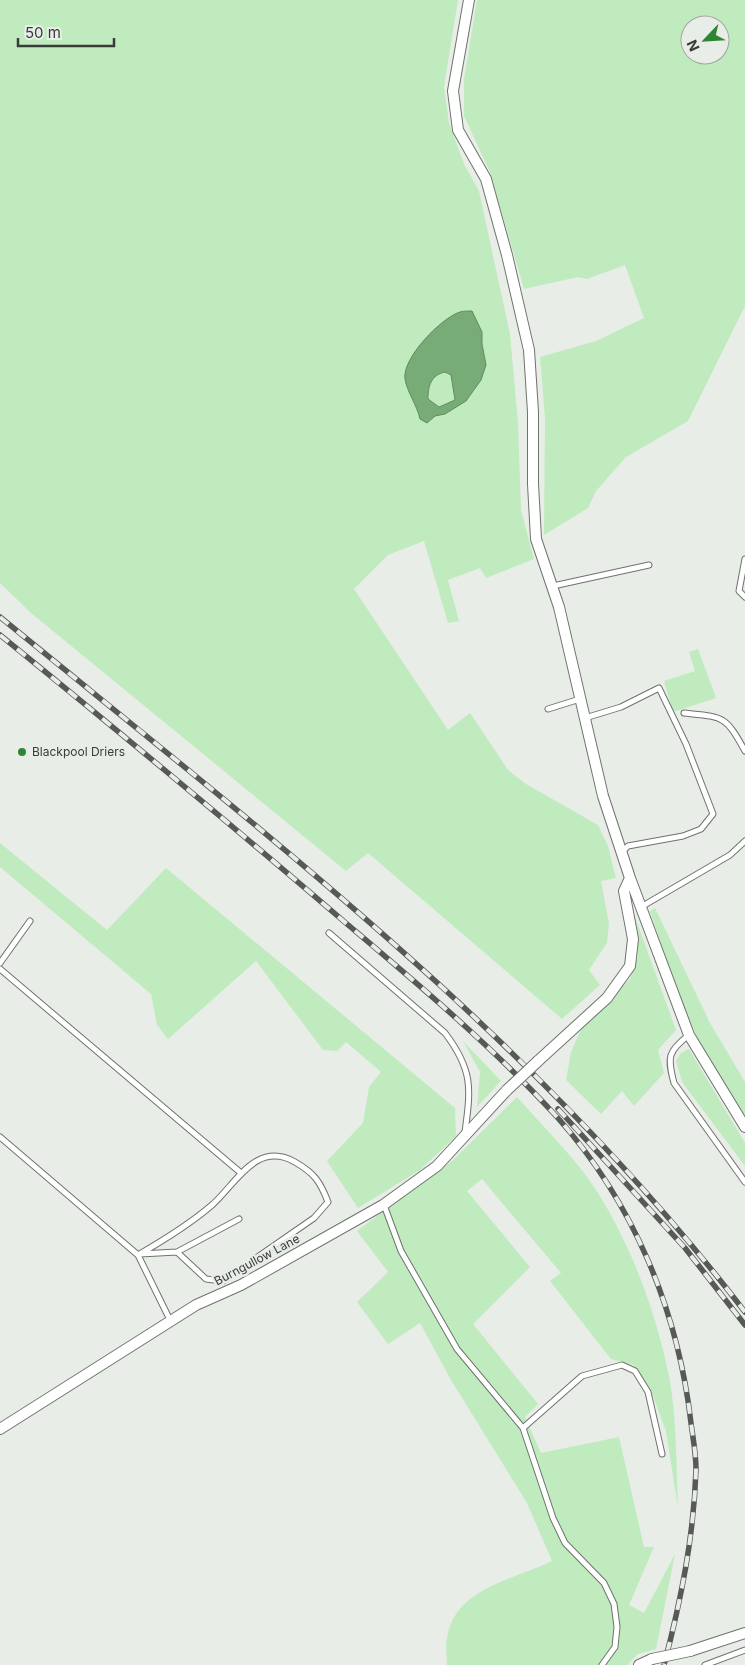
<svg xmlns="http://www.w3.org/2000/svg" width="745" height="1665" font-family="Inter,sans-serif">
<rect width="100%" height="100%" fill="#e8ede7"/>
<path fill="#c0ebbf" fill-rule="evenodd" d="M0,0H458L444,87L449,123L464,164L479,191L510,334L518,423L521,510L534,559L486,578L480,568L448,580L459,621L448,623L424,541L388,555L354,589L448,730L470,713L508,770L526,784L598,825L608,846L616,878L601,881L609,924L607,943L589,970L600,985L562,1019L368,853L346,871L31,613L0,583Z
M477,0H745V306L688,421L626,457L596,491L588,508L544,535L545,418L540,357L596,341L644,318L625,265L587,279L578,277L524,289L490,172L464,116V79ZM690,25H720V55H690Z
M698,649L716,698L673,712L664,681L695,671L689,652Z
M0,843L107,930L166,868L455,1108L456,1136L420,1170L358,1208L327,1161L363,1123L369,1087L381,1072L346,1042L337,1051L323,1050L256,961L168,1039L157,1025L151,994L0,867Z
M655,908L710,1023L745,1082V1115L700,1044L680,999L650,911Z
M634,914L676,1030L658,1050L664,1073L634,1106L622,1091L601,1114L566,1080L571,1052L582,1027L630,979L638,957Z
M463,1041L501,1081L477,1107L480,1072Z
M689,1049L745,1143V1166L682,1082L676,1061L681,1053Z
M517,1097C544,1128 576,1158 598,1193C632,1247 656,1313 669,1376C677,1419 676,1464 678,1508L666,1431L652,1393L634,1365L611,1359L550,1281L561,1273L482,1179L467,1191L530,1267L473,1324L538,1404L525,1417L541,1453L619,1437L644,1547H654L629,1605L644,1613L675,1554L656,1649L638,1654L627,1665H447C447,1657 445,1646 447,1638C455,1587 514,1580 552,1561L527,1503L451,1380L420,1323L388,1344L357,1302L388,1272L357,1231L453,1160Z"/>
<path fill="#77ac76" stroke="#648a64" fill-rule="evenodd" d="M472,311L482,332V344L486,365L481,380L466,401L445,414L435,416L427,423L420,419C417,405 407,392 405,379C402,358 441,318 460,312C463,311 468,311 472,311ZM445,372L451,375L455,400L439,407L428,399C428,386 431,375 445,372Z"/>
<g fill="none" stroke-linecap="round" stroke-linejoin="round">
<defs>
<path id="service" d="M745,559L739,591L745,597
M553,586L649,565
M548,709L580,699
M684,713C724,717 725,715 745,751
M585,718L621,707L659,688L686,744L713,814L701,829L683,836L628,846L622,852
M641,907L730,855L745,841
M329,933L445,1033C473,1070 471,1088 465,1132
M0,963L30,921
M0,969L241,1173
M689,1035C668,1051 667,1057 674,1083L745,1182
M0,1137L138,1255L171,1322
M384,1205L401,1251L457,1349L523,1428L553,1518L565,1543L604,1583L614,1604L617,1627L615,1647L602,1665
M140,1254L177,1252L239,1219
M138,1255C164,1240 189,1225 212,1205C236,1184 256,1140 295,1162C314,1173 320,1181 328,1202L314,1218L223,1281L206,1279L177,1252
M523,1428L582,1376L622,1365L635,1371L648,1392L662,1454
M705,1665L745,1650"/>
<path id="minor" d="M469,0L453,91L458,130L486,179L507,255L529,350L533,412V484L536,539L559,607L603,796L630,878L689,1035L745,1127
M538,1061L607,998L630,966L633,939L624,891L630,878
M0,1429L196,1305L241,1285L383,1205L437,1166L507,1090
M690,1651L745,1633
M639,1665L652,1659"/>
</defs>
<use href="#service" stroke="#6f736e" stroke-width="7"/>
<use href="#minor" stroke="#6f736e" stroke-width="12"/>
<use href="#service" stroke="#fff" stroke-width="5"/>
<use href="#minor" stroke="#fff" stroke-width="10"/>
<defs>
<path id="rail" d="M0,617C263,832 537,1040 745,1312
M0,635C117,730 233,826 347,924C419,985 493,1047 557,1117C633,1202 678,1310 691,1423C693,1438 696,1454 696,1469C694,1536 681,1600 664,1665
M558,1109L685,1248L745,1325"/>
</defs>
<use href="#rail" stroke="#565956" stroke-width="5.5"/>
<use href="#rail" stroke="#e8ede7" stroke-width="4" stroke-dasharray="11" stroke-linecap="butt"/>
<defs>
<path id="minor-bridge" d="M507,1090L538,1061
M652,1659L690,1651"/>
</defs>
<use href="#minor-bridge" stroke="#6f736e" stroke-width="12" stroke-linecap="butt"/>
<use href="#minor-bridge" stroke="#fff" stroke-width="10"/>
</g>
<circle fill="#2f8533" stroke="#e8ede7" stroke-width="2" cx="22" cy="752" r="5"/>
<g text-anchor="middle" stroke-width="5" stroke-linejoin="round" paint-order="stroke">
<g font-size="12" fill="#393b39" stroke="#e8ede7" text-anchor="start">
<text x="32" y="756">Blackpool Driers</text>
</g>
<g font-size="12" fill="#393b39" stroke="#e8ede7">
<text transform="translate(257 1260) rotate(-28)" y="4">Burngullow Lane</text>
</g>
</g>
<g transform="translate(705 40) rotate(245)"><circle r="24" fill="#e8ede7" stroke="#a2a6a1"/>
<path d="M0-4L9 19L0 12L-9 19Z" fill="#2f8533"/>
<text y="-8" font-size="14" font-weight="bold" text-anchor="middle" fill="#393b39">N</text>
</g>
<path d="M18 38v8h96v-8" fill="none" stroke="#393b39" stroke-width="2.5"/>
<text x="25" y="38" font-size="15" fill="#393b39" stroke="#e8ede7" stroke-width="4" paint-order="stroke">50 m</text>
</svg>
